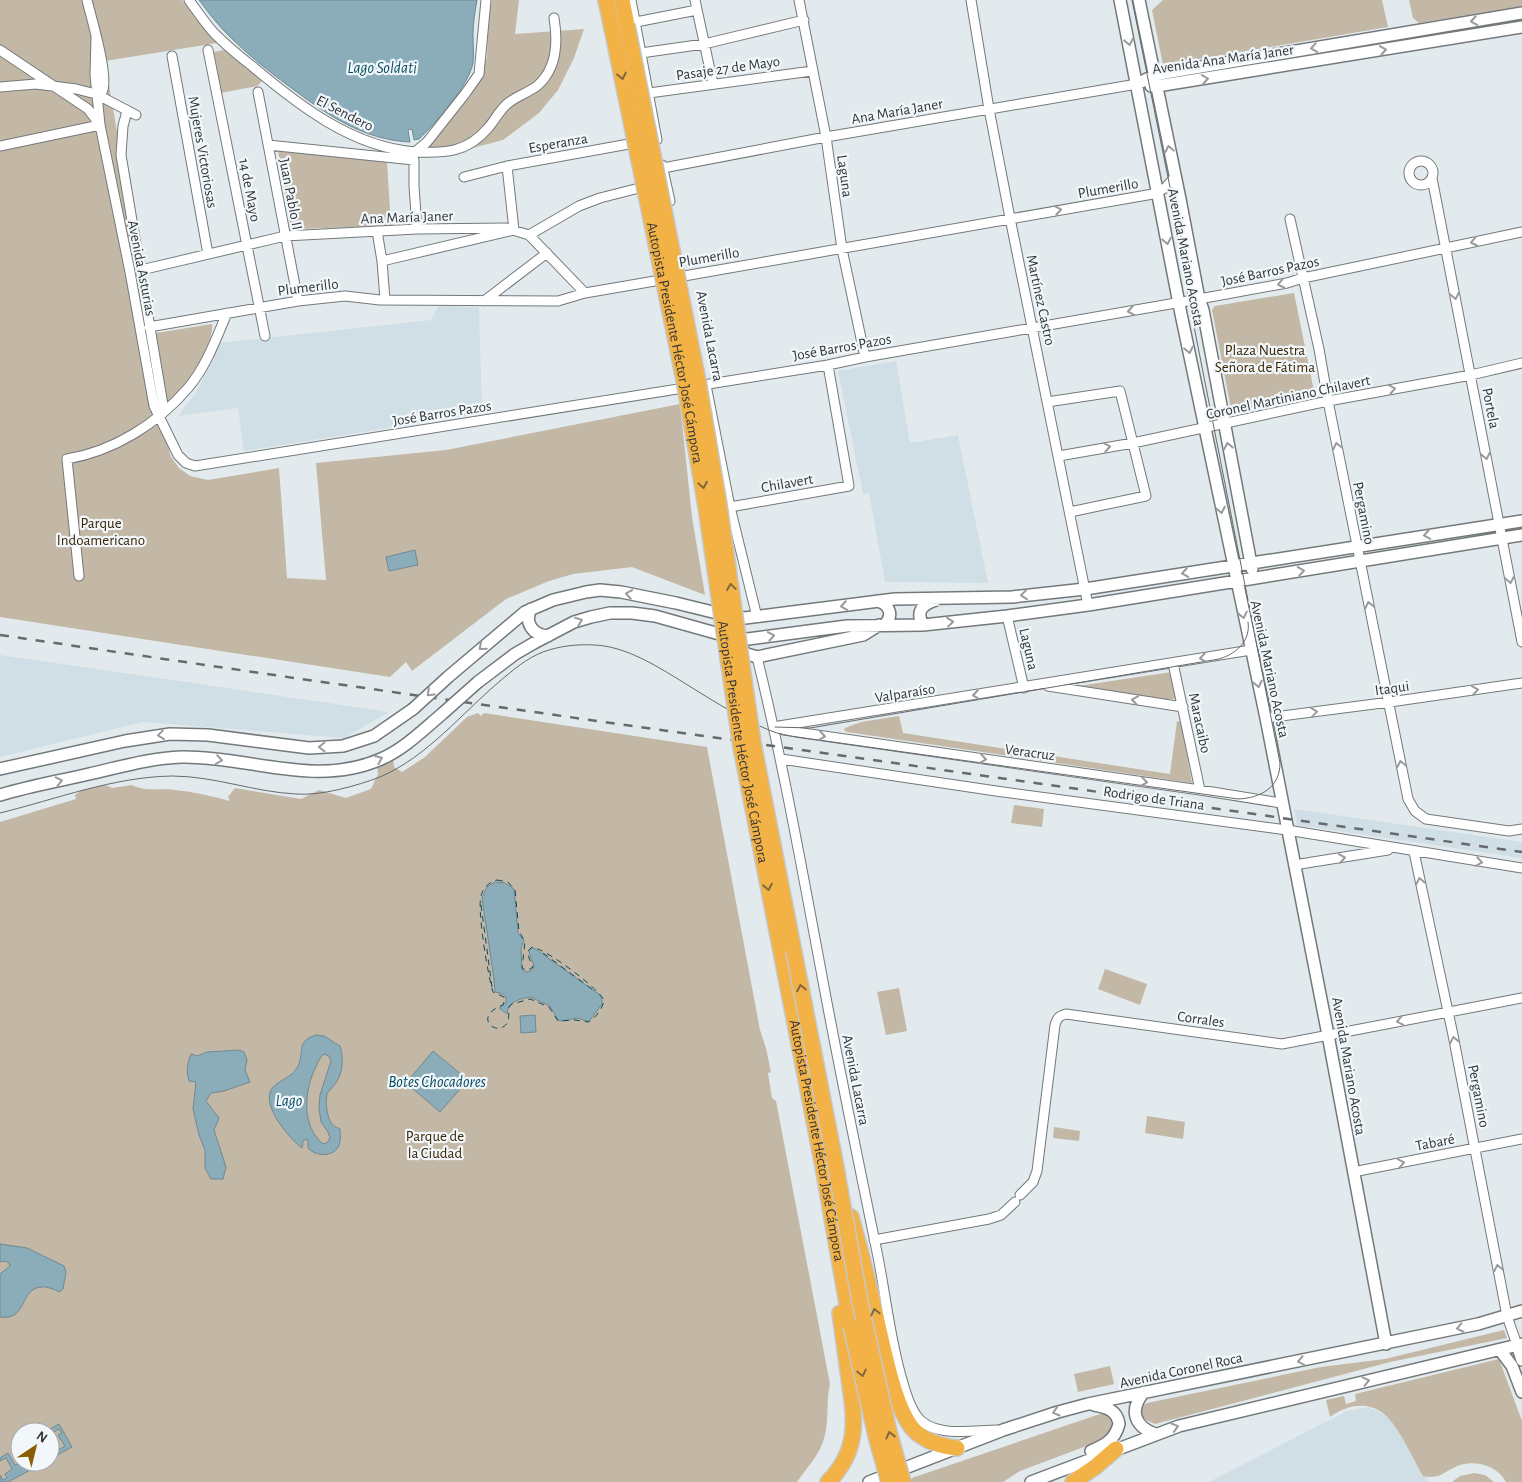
<svg xmlns="http://www.w3.org/2000/svg" width="1522" height="1482" font-family="'Alegreya Sans',sans-serif">
<rect width="100%" height="100%" fill="#e3eaed"/>
<path fill="#d0dfe5" d="M438,306L479,307L482,413L244,451L238,408L178,416L197,391L220,343L431,320Z
M896,361L910,443L958,435L988,583L885,582L869,493L863,494L838,371Z
M0,655L207,685L389,712L344,738L143,722L0,757Z
M1294,809L1522,842V858L1297,825Z
M1368,1407L1387,1416L1398,1428L1429,1482H1209L1347,1411Z"/>
<path fill="#c3b7a5" fill-rule="evenodd" d="M0,0H182L217,43L105,61L164,411L159,416L171,457L179,468L190,476L208,480L279,468L287,578L326,580L316,463L446,450L680,404L692,517L705,595L632,567L573,574L549,581L506,599L412,671L406,662L390,677L0,617Z
M492,0H519L515,34L584,29L574,58L558,90L539,113L503,140L453,153L423,150L470,97L479,82L487,57L488,22Z
M1163,0H1382L1388,27L1163,65L1152,10Z
M1409,0H1522V6L1419,23L1413,18Z
M224,50L262,81L257,86L221,93L214,52Z
M278,150L387,162L391,226L294,229L290,223Z
M1294,293L1315,396L1236,412L1231,409L1212,310L1215,306Z
M212,324C215,344 184,391 167,402L156,333Z
M1172,672L1177,698L1167,700L1071,687Z
M478,713L481,716L484,713L707,747L760,1030L766,1048L771,1072L768,1073L772,1098L776,1101L830,1384C826,1401 829,1418 825,1435C821,1454 807,1467 797,1482H0V822L76,799L75,795L82,790L106,785L112,788L132,785C145,792 160,788 175,790C194,792 212,796 230,801L228,797L235,788L301,799L319,790L346,798L371,789L378,774L377,765L393,759L394,767L402,772L425,757L467,717ZM20,1432H50V1462H20Z
M899,716L903,733L1170,774L1177,721L1181,722L1192,783L847,732L844,730L845,728L861,722Z
M1014,805L1044,809L1042,827L1011,823Z
M1105,969L1147,984L1140,1005L1098,989Z
M899,988L907,1031L886,1035L877,992Z
M1147,1116L1185,1122L1183,1139L1145,1133Z
M1054,1127L1080,1131L1079,1141L1053,1138Z
M1504,1330L1507,1338L1390,1362L1155,1424L1146,1420L1140,1414L1142,1406L1147,1403L1321,1367L1385,1359Z
M1499,1359L1522,1421V1482H1506C1497,1466 1478,1460 1460,1465C1445,1470 1441,1480 1423,1476C1414,1460 1398,1425 1384,1414C1367,1400 1345,1406 1330,1417L1326,1400L1344,1396L1346,1404L1356,1401L1355,1394Z
M1110,1366L1114,1384L1078,1392L1074,1374Z
M1100,1414H1108L1117,1423L1111,1440L1089,1445L1020,1471L1003,1482H900Z
M1474,1473L1485,1475L1494,1482H1452L1460,1476Z"/>
<path fill="#8bacb9" stroke="#718992" fill-rule="evenodd" d="M199,0H477C475,12 473,23 473,35C473,44 474,54 473,63C469,85 436,123 419,139L414,140L412,129L408,130L410,142C363,140 326,114 290,87C268,71 247,54 228,35C217,24 208,12 199,0Z
M415,550L418,565L389,571L386,557Z
M495,882L505,883L514,889L518,933L524,941L521,948L522,970L526,972L531,971L534,967C533,961 530,958 529,951L531,948H534L600,995L602,999V1004L591,1019L587,1021L577,1018L562,1021L558,1020L550,1006L530,997C519,999 507,1002 507,1014L499,1008L506,1003V997L503,994L495,992L494,979L482,898L487,887Z
M535,1015L536,1032L521,1033L520,1016Z
M316,1035L324,1036L340,1046C344,1057 343,1075 335,1084C332,1088 329,1090 327,1094C325,1101 327,1120 333,1125C335,1127 338,1128 340,1129C340,1133 341,1138 340,1142C337,1157 317,1158 308,1148V1141L307,1139L303,1141L302,1148C290,1139 262,1107 271,1090C275,1082 291,1078 297,1068C306,1053 294,1042 316,1035ZM324,1054L329,1056L331,1061L320,1095L319,1108L321,1122L328,1132L330,1138L327,1143L323,1144C302,1127 304,1093 314,1071C317,1065 319,1058 324,1054Z
M239,1050L244,1052L247,1060L245,1070L250,1082L224,1091L211,1093L206,1101L219,1118L214,1130L226,1167L223,1179H211L205,1168V1150L199,1135L193,1109L196,1082L189,1081C186,1071 187,1064 191,1054L197,1056L207,1052Z
M433,1051L468,1080L440,1112L406,1083Z
M0,1244L27,1248L64,1266L66,1272L63,1289L60,1292C55,1290 47,1286 41,1287C19,1289 28,1321 0,1317V1274L10,1266L9,1263L5,1261L0,1262Z
M59,1424L72,1447L50,1459V1449L57,1445L60,1449L65,1446L58,1435L62,1433L59,1429L50,1434V1432H45Z
M8,1453L15,1465L22,1462H45L8,1482H0V1475L3,1480L7,1478L5,1474L12,1469L6,1458L0,1461V1458Z"/>
<g fill="none" stroke-linecap="round" stroke-linejoin="round">
<path stroke="#074c61" stroke-width="1" stroke-dasharray="6 5" stroke-linecap="butt" d="M497,880L508,882L515,890L519,931L525,942L522,968L527,971L533,967L529,958L528,951L532,947C546,949 597,987 604,1000C603,1008 595,1019 588,1022L575,1020L558,1021L549,1007L530,999L512,1004L509,1007C508,1012 510,1018 507,1023C498,1038 471,1017 503,1005L505,999L504,997L493,992C488,976 477,911 481,896C483,888 489,882 497,880Z
M481,905L492,987
M543,953L596,992"/>
<defs>
<path id="street" d="M87,0C91,18 110,78 102,92L96,94
M189,0C197,11 205,23 214,33C226,45 239,56 252,66C298,105 352,147 415,152L427,142L465,94L479,74L486,0
M631,0L657,140
M695,0L713,84
M799,0L826,137L842,249L865,357
M971,0L989,109L1010,218L1088,605
M636,22L697,10
M96,37L95,75L100,125L130,272L154,406L178,455L186,463L195,466L828,365L865,357L1199,299L1287,283L1303,278L1522,232
M0,50L88,109L100,125L0,146
M208,50L265,336
M641,53L704,44L804,20
M172,56L208,254
M0,87L36,84L76,89L96,94L136,115
M258,92L298,301
M649,93L812,71
M127,111L123,126L121,155L164,411
M268,145L414,160V186L417,229
M415,152C445,153 467,153 488,128C495,120 499,111 507,104C516,96 528,93 537,86C557,69 558,42 554,18
M1409 173a12 12 0 1 1 24 0a12 12 0 1 1-24 0Z
M662,165L670,201
M663,168L826,137L1137,84
M464,177L507,166L640,142
M1432,178L1522,642
M1290,219L1319,349L1328,401L1408,799L1415,811L1426,819L1509,831L1522,829
M377,231L382,261L385,300
M529,235L585,293
M382,261L514,230L507,166
M141,270L285,236L417,229L506,228L529,235L579,206L600,198L647,186
M484,301L547,253
M149,327L298,301L345,296L380,300L558,301L585,293L684,276L1153,194L1165,188L1175,177
M707,390L730,507L757,617
M1047,402L1120,391L1146,496L1070,512
M1059,456L1133,443L1328,401L1471,375L1522,363
M730,507L849,486L828,365
M79,576L67,459C114,451 157,424 188,388C206,367 216,339 227,313
M1007,616L1024,688
M757,657C783,763 802,869 822,976C839,1068 858,1160 877,1252C886,1296 890,1341 903,1383C906,1394 910,1406 916,1415C932,1439 973,1430 997,1430
M1173,663L1200,790
M1048,686L1183,707
M1266,718L1390,702L1522,683
M779,726L1251,650
M774,727L796,732L1200,790L1281,803
M781,759L996,791L1287,830L1522,868
M1414,852L1453,1035L1507,1316L1517,1345
M1294,865L1388,850
M1353,1172L1522,1139
M1020,1195L1033,1182L1037,1171L1055,1025C1057,1018 1059,1016 1066,1014L1282,1044L1522,998
M874,1240L989,1219L1001,1215L1015,1202"/>
<path id="secondary" d="M1120,0L1181,314L1266,718L1328,1035L1386,1344
M1139,0L1180,199L1199,299L1203,310L1252,569
M1137,84L1155,75L1165,73L1522,13
M1151,86H1157L1522,27
M877,601C890,604 894,616 884,625
M531,609C524,622 532,635 548,636
M923,625C915,611 923,604 936,600
M737,646L747,654L757,657L863,635L879,625
M448,677L525,612L553,600L586,592L600,590L621,592L676,603L725,615L745,618L895,599L1012,597L1085,589L1522,521
M478,682L515,654L534,643L574,622L591,617L610,613H632L655,616L730,637L748,639L847,626L923,625L1007,616L1088,605L1522,535
M0,769L125,741L170,734L208,735L309,748L343,746L374,736L413,709
M0,795C29,786 59,781 89,774C120,767 150,758 182,757C249,756 316,788 381,759C404,749 423,730 442,714
M1517,1345L1522,1360
M1500,1350L1512,1366L1522,1392
M1144,1392C1129,1410 1134,1426 1155,1434
M1091,1451C1105,1445 1115,1440 1119,1424C1117,1410 1106,1407 1094,1405
M869,1482L1003,1430L1058,1412L1088,1404L1478,1324L1522,1311
M1031,1482L1179,1426L1522,1344"/>
<g id="highway">
<path d="M606,0L612,28"/>
<path d="M622,0L627,25"/>
<path id="s1" d="M780,946L822,1161L851,1326"/>
<path d="M851,1217C860,1249 868,1281 875,1313C883,1344 893,1405 913,1429C925,1442 941,1446 957,1448"/>
<path d="M828,1482C860,1450 855,1419 849,1378C846,1357 843,1335 840,1313"/>
<path d="M1073,1482L1095,1467L1116,1449"/>
</g>
</defs>
<use href="#street" stroke="#73797b" stroke-width="11"/>
<use href="#secondary" stroke="#73797b" stroke-width="14"/>
<use href="#highway" stroke="#c6c7c7" stroke-width="18"/>
<use href="#street" stroke="#fff" stroke-width="9"/>
<use href="#secondary" stroke="#fff" stroke-width="11"/>
<use href="#highway" stroke="#f3b246" stroke-width="15"/>
<path stroke="#666a6c" stroke-width="1" d="M775,727L810,728L1219,659C1236,654 1251,641 1248,622
M0,813C57,799 113,777 172,776C214,776 254,792 296,794C321,796 356,786 380,777C427,757 462,713 500,681C513,670 527,658 543,652C559,646 577,644 594,645C622,646 650,662 673,676C706,696 747,724 783,735L1238,799C1260,798 1280,788 1280,763L1189,301L1173,202L1132,0"/>
<path stroke="#666a6c" stroke-width="2.5" stroke-dasharray="9 9" stroke-linecap="butt" d="M0,635L308,680L1522,852"/>
<defs>
<path id="secondary-bridge" d="M413,709L448,677
M442,714L478,682"/>
<g id="highway-bridge">
<path d="M627,25L698,381L719,505L753,743L835,1162L860,1302L889,1432L903,1482"/>
<path id="s2" d="M612,28L685,385L706,507L741,747L780,946"/>
<path d="M851,1326L877,1440L889,1482"/>
</g>
</defs>
<use href="#secondary-bridge" stroke="#73797b" stroke-width="14" stroke-linecap="butt"/>
<use href="#highway-bridge" stroke="#c6c7c7" stroke-width="18" stroke-linecap="butt"/>
<use href="#secondary-bridge" stroke="#fff" stroke-width="11"/>
<use href="#highway-bridge" stroke="#f3b246" stroke-width="15"/>
</g>
<defs><path id="oneway-chevron" d="M-2-3.5L2.5 0L-2 3.5" fill="none" stroke-width="1.6" stroke-linecap="round" stroke-linejoin="round" transform="scale(1.25)"/></defs>
<g stroke="#999a9b">
<use href="#oneway-chevron" transform="translate(1474 21) rotate(170)"/>
<use href="#oneway-chevron" transform="translate(1129 42) rotate(79)"/>
<use href="#oneway-chevron" transform="translate(1314 48) rotate(171)"/>
<use href="#oneway-chevron" transform="translate(1383 50) rotate(-9)"/>
<use href="#oneway-chevron" transform="translate(1205 79) rotate(-9)"/>
<use href="#oneway-chevron" transform="translate(1169 149) rotate(-101)"/>
<use href="#oneway-chevron" transform="translate(1058 210) rotate(-10)"/>
<use href="#oneway-chevron" transform="translate(1167 241) rotate(79)"/>
<use href="#oneway-chevron" transform="translate(1474 242) rotate(168)"/>
<use href="#oneway-chevron" transform="translate(1281 284) rotate(168)"/>
<use href="#oneway-chevron" transform="translate(1455 296) rotate(78)"/>
<use href="#oneway-chevron" transform="translate(1131 311) rotate(170)"/>
<use href="#oneway-chevron" transform="translate(1189 350) rotate(78)"/>
<use href="#oneway-chevron" transform="translate(1392 389) rotate(-11)"/>
<use href="#oneway-chevron" transform="translate(1228 446) rotate(-101)"/>
<use href="#oneway-chevron" transform="translate(1337 446) rotate(-102)"/>
<use href="#oneway-chevron" transform="translate(1107 447) rotate(-10)"/>
<use href="#oneway-chevron" transform="translate(1486 456) rotate(79)"/>
<use href="#oneway-chevron" transform="translate(1221 510) rotate(79)"/>
<use href="#oneway-chevron" transform="translate(1427 535) rotate(171)"/>
<use href="#oneway-chevron" transform="translate(1301 571) rotate(-9)"/>
<use href="#oneway-chevron" transform="translate(1185 573) rotate(171)"/>
<use href="#oneway-chevron" transform="translate(1510 580) rotate(79)"/>
<use href="#oneway-chevron" transform="translate(629 594) rotate(-170)"/>
<use href="#oneway-chevron" transform="translate(1024 595) rotate(174)"/>
<use href="#oneway-chevron" transform="translate(1369 605) rotate(-102)"/>
<use href="#oneway-chevron" transform="translate(844 606) rotate(172)"/>
<use href="#oneway-chevron" transform="translate(1243 615) rotate(78)"/>
<use href="#oneway-chevron" transform="translate(579 621) rotate(-21)"/>
<use href="#oneway-chevron" transform="translate(950 622) rotate(-6)"/>
<use href="#oneway-chevron" transform="translate(771 636) rotate(-10)"/>
<use href="#oneway-chevron" transform="translate(482 647) rotate(139)"/>
<use href="#oneway-chevron" transform="translate(1203 658) rotate(171)"/>
<use href="#oneway-chevron" transform="translate(1258 684) rotate(78)"/>
<use href="#oneway-chevron" transform="translate(1475 690) rotate(-8)"/>
<use href="#oneway-chevron" transform="translate(430 693) rotate(137)"/>
<use href="#oneway-chevron" transform="translate(976 695) rotate(171)"/>
<use href="#oneway-chevron" transform="translate(1135 700) rotate(-171)"/>
<use href="#oneway-chevron" transform="translate(1314 712) rotate(-7)"/>
<use href="#oneway-chevron" transform="translate(161 735) rotate(173)"/>
<use href="#oneway-chevron" transform="translate(822 736) rotate(8)"/>
<use href="#oneway-chevron" transform="translate(322 747) rotate(179)"/>
<use href="#oneway-chevron" transform="translate(379 759) rotate(-23)"/>
<use href="#oneway-chevron" transform="translate(983 759) rotate(8)"/>
<use href="#oneway-chevron" transform="translate(219 760) rotate(9)"/>
<use href="#oneway-chevron" transform="translate(1401 764) rotate(-101)"/>
<use href="#oneway-chevron" transform="translate(59 781) rotate(-13)"/>
<use href="#oneway-chevron" transform="translate(1144 782) rotate(8)"/>
<use href="#oneway-chevron" transform="translate(1342 858) rotate(-9)"/>
<use href="#oneway-chevron" transform="translate(1479 862) rotate(9)"/>
<use href="#oneway-chevron" transform="translate(1420 881) rotate(-102)"/>
<use href="#oneway-chevron" transform="translate(1400 1021) rotate(169)"/>
<use href="#oneway-chevron" transform="translate(1454 1040) rotate(-101)"/>
<use href="#oneway-chevron" transform="translate(1401 1163) rotate(-11)"/>
<use href="#oneway-chevron" transform="translate(1498 1268) rotate(-101)"/>
<use href="#oneway-chevron" transform="translate(1460 1328) rotate(168)"/>
<use href="#oneway-chevron" transform="translate(1301 1361) rotate(169)"/>
<use href="#oneway-chevron" transform="translate(1366 1381) rotate(-13)"/>
<use href="#oneway-chevron" transform="translate(1056 1412) rotate(163)"/>
<use href="#oneway-chevron" transform="translate(1175 1427) rotate(-17)"/>
</g>
<g stroke="#80683d">
<use href="#oneway-chevron" transform="translate(622 76) rotate(78)"/>
<use href="#oneway-chevron" transform="translate(703 485) rotate(80)"/>
<use href="#oneway-chevron" transform="translate(731 587) rotate(-98)"/>
<use href="#oneway-chevron" transform="translate(768 887) rotate(79)"/>
<use href="#oneway-chevron" transform="translate(801 988) rotate(-101)"/>
<use href="#oneway-chevron" transform="translate(875 1312) rotate(-103)"/>
<use href="#oneway-chevron" transform="translate(862 1373) rotate(77)"/>
<use href="#oneway-chevron" transform="translate(890 1435) rotate(-104)"/>
</g>
<g text-anchor="middle" stroke-width="4.5" stroke-linejoin="round" paint-order="stroke">
<g font-size="15" fill="#333637" stroke="#f1f7fa">
<text transform="translate(1223 59) rotate(-8)" y="5">Avenida Ana María Janer</text>
<text transform="translate(728 68) rotate(-8)" y="5">Pasaje 27 de Mayo</text>
<text transform="translate(897 111) rotate(-10)" y="5">Ana María Janer</text>
<text transform="translate(345 113) rotate(27)" y="5">El Sendero</text>
<text transform="translate(558 143) rotate(-10)" y="5">Esperanza</text>
<text transform="translate(203 152) rotate(80)" y="5">Mujeres Victoriosas</text>
<text transform="translate(845 176) rotate(82)" y="5">Laguna</text>
<text transform="translate(1108 188) rotate(-10)" y="5">Plumerillo</text>
<text transform="translate(250 190) rotate(79)" y="5">14 de Mayo</text>
<text transform="translate(291 194) rotate(79)" y="5">Juan Pablo II</text>
<text transform="translate(407 217) rotate(-2)" y="5">Ana María Janer</text>
<text transform="translate(709 257) rotate(-10)" y="5">Plumerillo</text>
<text transform="translate(1186 257) rotate(79)" y="5">Avenida Mariano Acosta</text>
<text transform="translate(142 268) rotate(79)" y="5">Avenida Asturias</text>
<text transform="translate(1270 271) rotate(-12)" y="5">José Barros Pazos</text>
<text transform="translate(308 287) rotate(-7)" y="5">Plumerillo</text>
<text transform="translate(1041 300) rotate(78)" y="5">Martínez Castro</text>
<text transform="translate(710 336) rotate(79)" y="5">Avenida Lacarra</text>
<text dy="5" stroke="none"><textPath href="#s2" startOffset="321">Autopista Presidente Héctor José Cámpora</textPath></text>
<text transform="translate(842 347) rotate(-10)" y="5">José Barros Pazos</text>
<text transform="translate(1288 397) rotate(-12)" y="5">Coronel Martiniano Chilavert</text>
<text transform="translate(1491 408) rotate(79)" y="5">Portela</text>
<text transform="translate(442 413) rotate(-9)" y="5">José Barros Pazos</text>
<text transform="translate(787 483) rotate(-10)" y="5">Chilavert</text>
<text transform="translate(1364 513) rotate(79)" y="5">Pergamino</text>
<text transform="translate(1029 649) rotate(77)" y="5">Laguna</text>
<text transform="translate(1270 669) rotate(78)" y="5">Avenida Mariano Acosta</text>
<text transform="translate(1392 688) rotate(-8)" y="5">Itaqui</text>
<text transform="translate(905 693) rotate(-9)" y="5">Valparaíso</text>
<text transform="translate(1200 723) rotate(78)" y="5">Maracaibo</text>
<text dy="5" stroke="none"><textPath href="#s2" startOffset="726">Autopista Presidente Héctor José Cámpora</textPath></text>
<text transform="translate(1030 752) rotate(8)" y="5">Veracruz</text>
<text transform="translate(1154 798) rotate(8)" y="5">Rodrigo de Triana</text>
<text transform="translate(1201 1019) rotate(8)" y="5">Corrales</text>
<text transform="translate(1349 1066) rotate(80)" y="5">Avenida Mariano Acosta</text>
<text transform="translate(856 1080) rotate(79)" y="5">Avenida Lacarra</text>
<text transform="translate(1479 1096) rotate(79)" y="5">Pergamino</text>
<text dy="5" stroke="none"><textPath href="#s1" startOffset="198">Autopista Presidente Héctor José Cámpora</textPath></text>
<text transform="translate(1435 1142) rotate(-11)" y="5">Tabaré</text>
<text transform="translate(1181 1370) rotate(-12)" y="5">Avenida Coronel Roca</text>
</g>
<g font-size="15" fill="#3a2603" stroke="#f1f7fa">
<text x="1265" y="355">Plaza Nuestra<tspan x="1265" dy="17">Señora de Fátima</tspan></text>
<text x="101" y="528">Parque<tspan x="101" dy="17">Indoamericano</tspan></text>
<text x="435" y="1141">Parque de<tspan x="435" dy="17">la Ciudad</tspan></text>
</g>
<g font-size="16" font-style="italic" fill="#074c61" stroke="#f1f7fa">
<text x="382" y="73">Lago Soldati</text>
<text x="437" y="1087">Botes Chocadores</text>
<text x="289" y="1106">Lago</text>
</g>
</g>
<g transform="translate(35 1447) rotate(35)"><circle r="24" fill="#f1f7fa" stroke="#a5aaac"/>
<path d="M0-4L9 19L0 12L-9 19Z" fill="#8b5e01"/>
<text y="-8" font-size="14" font-weight="bold" text-anchor="middle" fill="#333637">N</text>
</g>
</svg>
